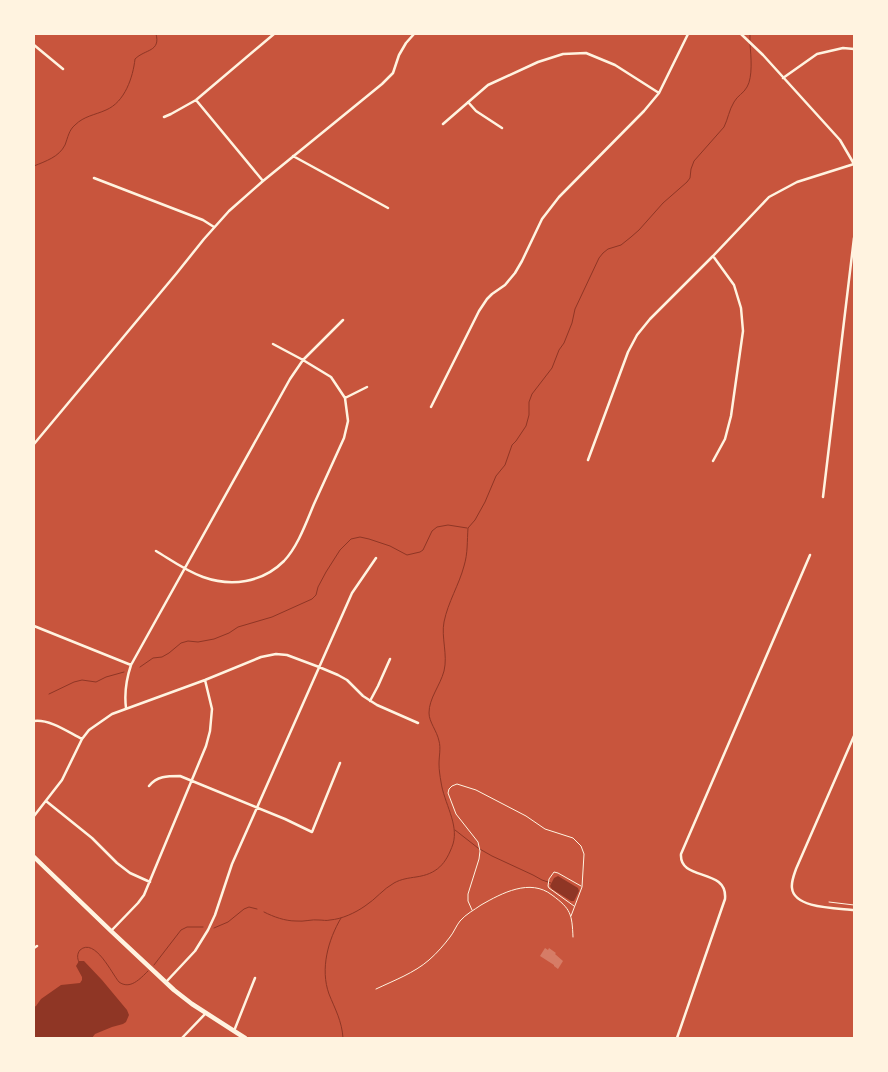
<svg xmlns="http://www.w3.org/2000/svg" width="888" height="1072" font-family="Signika,sans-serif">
<rect width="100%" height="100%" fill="#c8553d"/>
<path fill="#8f3625" d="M558,876L578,888L579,891L574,901H571L552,889L550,886L554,878Z
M79,961H84L102,980L127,1010L129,1015L126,1022L123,1024L112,1027L95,1034L92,1038H34V1007L36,1006L41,999L61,985L80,983L82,980V977L76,966Z"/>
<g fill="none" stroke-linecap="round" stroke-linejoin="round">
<path stroke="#8f3625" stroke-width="1" d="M750,40V34
M34,166C46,161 59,157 65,145C68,137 69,130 75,125C84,116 95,115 106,110C125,102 133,77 135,59C145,49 161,52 156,34
M140,667L153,658L162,657L169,653L181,643L188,641L198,642L214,639L229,633L238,627L272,617L312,599L316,595L318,587L326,572L340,550L351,539L360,537L369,539L390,546L407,555L420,552L423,550L432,531L437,527L448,525L467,528
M49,694L74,682L82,680L96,682L106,677L124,672
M455,830L478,848L492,856L533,875L542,880L551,883
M264,912C274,917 285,921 296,921C304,922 312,919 319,920C323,920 326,921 330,920C342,919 355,913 365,906C376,899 383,889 394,883C401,879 409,878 416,877C437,874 446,864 453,844C459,824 444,803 441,782C440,776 439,770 439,764C439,756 441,748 439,741C437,731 429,722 429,713C429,698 440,686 444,671C448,655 441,637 444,622C448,602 459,585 464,566C468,553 467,541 468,528L475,520L485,502L496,476L505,465L512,445L516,441L526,426L529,415V402L532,394L552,368L559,350L564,343L572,323L575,309L599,258L603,253L608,249L621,245L631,237L639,230L663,203L687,182L690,178L691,169L694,161L724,127C728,119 729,110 734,102C737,96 744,93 747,87C753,77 751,56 750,44
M341,918C328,940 320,969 329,994C335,1009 342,1021 343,1038
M214,928L228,922L244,909L249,907L257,909
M79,962C77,958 77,954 80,950C95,937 112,974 119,982C130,990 140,979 148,971
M154,965L181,930L187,927H203"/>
</g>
<path fill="#d67c66" d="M545,948L548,950L549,948L556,953L555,954L563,961L558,969L554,966V965L540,956Z"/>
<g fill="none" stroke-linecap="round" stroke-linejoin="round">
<path stroke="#fff3e0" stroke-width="1" d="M829,902L854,905
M574,906L549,888L548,886L549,879L554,872L558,873L581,886
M472,910L468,901V894L479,859L480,851L478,842L456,814L448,793L449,789L452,786L457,784L476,790L526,816L545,829L573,838L581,846L584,854L582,887L571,916
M376,989C395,980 414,973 429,960C437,953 444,945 450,937C454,932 456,926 460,921C466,914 474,910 481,905C502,893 530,878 552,895C571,909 572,914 573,937"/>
<path stroke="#fff3e0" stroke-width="2.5" d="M34,45L63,69
M783,78L817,54L843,48L854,49
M196,100L263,181
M468,102L476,111L502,128
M164,117L171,114L196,100L274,34
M443,124L488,85L538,62L563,54L586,53L615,65L659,93
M293,156L388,208
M94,178L203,220L214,227
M713,256L734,285L741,308L743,331L731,416L725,439L713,461
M345,398L367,387
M431,407L479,311L487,299L492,294L505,285L515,273L522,261L542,219L559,197L644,111L659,93L688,34
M34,444L176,274L204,239L229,211L263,181L382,84L393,73L399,55L406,43L414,34
M588,460L628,352L637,335L650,319L713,256L769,197L797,182L854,164L840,140L763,55L741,34
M823,497L854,238
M156,551C171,560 186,571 203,577C231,587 262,583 284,561C298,546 306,523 314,504C324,482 334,460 344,438L348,421L345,398L331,377L303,360L273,344
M34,626L131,665
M370,701L378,686L390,659
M126,708C124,692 126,680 131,665L290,379L303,360L343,320
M34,721C50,719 68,732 82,739
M854,736L796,869C794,875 791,882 792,888C794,909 838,908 854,910
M149,786C157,776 167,776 180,776L285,819L312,832L340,763
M46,801L92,838L117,863L130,873L150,882
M34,816L62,780L82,739L89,730L112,714L205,680L261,657L276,654L287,655L319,667L338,675L347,680L363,696L377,705L418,723
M111,931L138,903L144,895L206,746L210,731L212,709L205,680
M34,948L37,946
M166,982L195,951L208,930L215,915L232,864L352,593L376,558
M234,1031L255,978
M182,1038L206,1013
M677,1038L725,899C728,867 679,882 681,854L810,555"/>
<path stroke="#fff3e0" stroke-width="4.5" d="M34,857L111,931L174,990L192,1004L245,1038"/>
</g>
<rect width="888" height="1072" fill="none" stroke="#fff3e0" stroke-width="70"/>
</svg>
